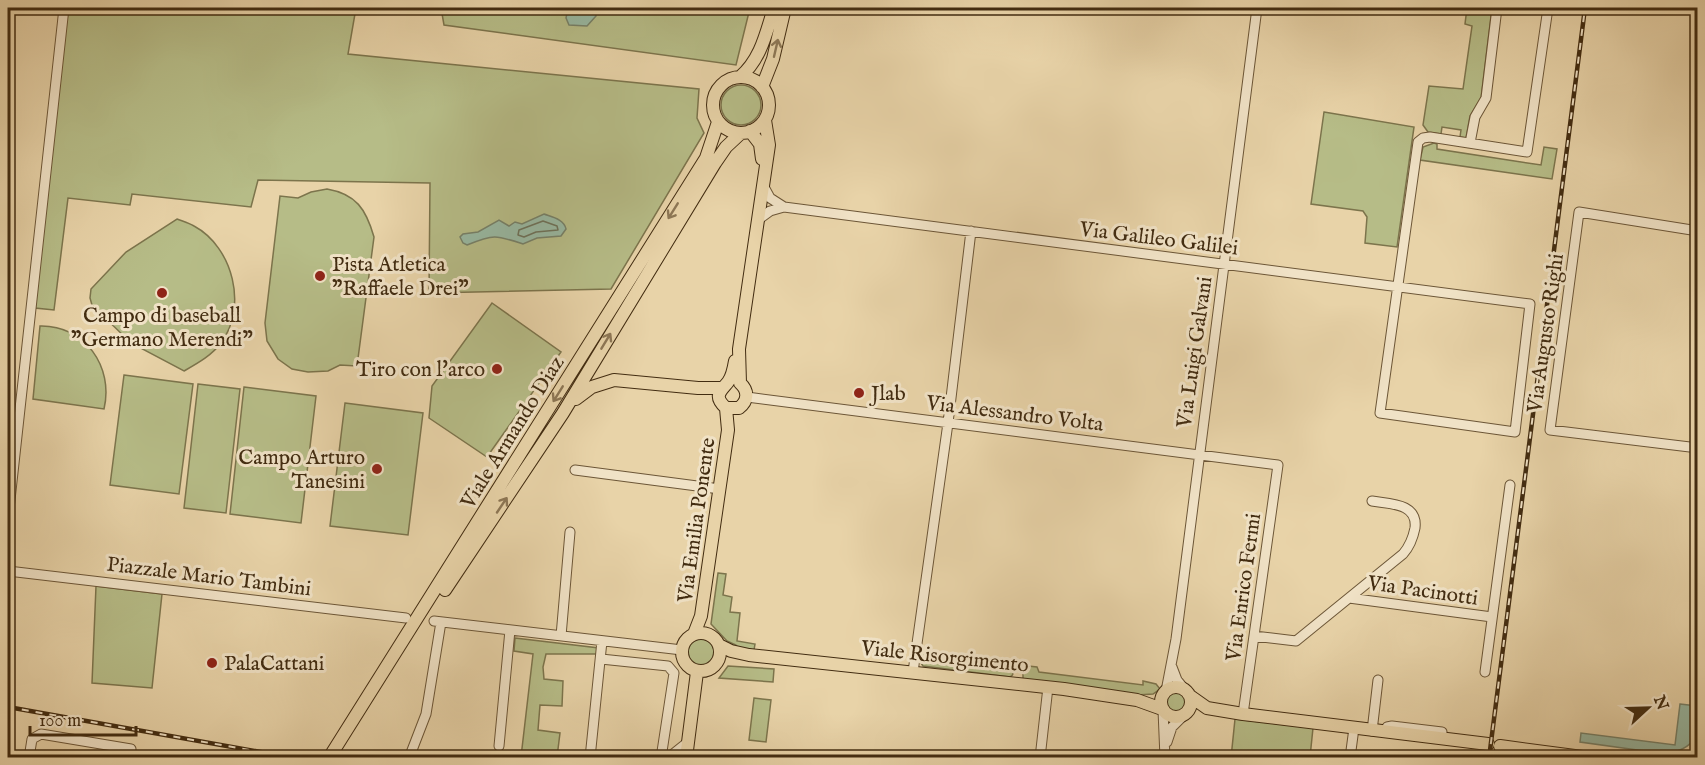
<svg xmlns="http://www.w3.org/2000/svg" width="1705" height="765" font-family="'IM FELL English',serif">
<rect width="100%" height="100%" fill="#e8d3a8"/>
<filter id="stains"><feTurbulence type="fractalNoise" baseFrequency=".00333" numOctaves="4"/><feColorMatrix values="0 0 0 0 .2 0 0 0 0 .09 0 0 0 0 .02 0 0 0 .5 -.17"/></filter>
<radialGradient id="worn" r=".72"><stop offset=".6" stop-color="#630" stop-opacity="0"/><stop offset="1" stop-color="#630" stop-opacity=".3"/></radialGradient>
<path fill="#b6bc87" stroke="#7c744c" stroke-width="1.5" d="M68,8H356L348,54L699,89L697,118L704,133L611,289L429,293L430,183L258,180L251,207L132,194L130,205L68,198L54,310L35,308Z
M441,8H750L736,65L444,25Z
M1467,8H1492L1481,98L1470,116L1466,138L1460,137L1461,130L1442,127L1441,134L1428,132L1423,125L1429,86L1463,89L1472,26L1465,24Z
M721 105a20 20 0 1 1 40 0a20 20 0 1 1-40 0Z
M1324,112L1414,127L1397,247L1365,243L1367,217L1363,211L1311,204Z
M1434,143L1437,144V149L1541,165L1544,147L1557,149L1552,179L1420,160L1423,147Z
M327,189C356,194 366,209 374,237L357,366L340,365L328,371L308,372L292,369L278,359L267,341L265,323L280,196L298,198L311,192Z
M177,219C182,221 189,223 194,226C233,247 248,307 221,343C211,356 198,363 184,371L131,343L92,305L90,298L91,289L126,252Z
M492,303L561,352L487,457L429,418L432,386Z
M40,326C85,325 114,367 104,409L33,399Z
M124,375L193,384L179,494L110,485Z
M198,384L240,389L226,513L184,508Z
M244,387L316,396L301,523L230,514Z
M345,403L423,413L408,535L330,526Z
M718,573L726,574L723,595L732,597L730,612L740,613L737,641L755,644L754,650L738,648L736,645L727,641L711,624Z
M96,586L162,594L152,688L92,683Z
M687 652a14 14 0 1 1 28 0a14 14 0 1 1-28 0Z
M515,638L599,648V654H546L543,667L544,679L563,681L562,706L540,705L538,730L560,733L557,757H521L533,654L514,651Z
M925,652L928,658L1003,667L1002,662L1009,663C1012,667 1016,674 1010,677L923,666L921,663V654Z
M728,666L774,669L773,682L719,678Z
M1028,666L1037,667L1039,672L1143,685V681L1156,684L1160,689L1153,694L1137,695L1023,679V671Z
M1165 702a11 11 0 1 1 22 0a11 11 0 1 1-22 0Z
M754,698L771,700L766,742L749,740Z
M1235,719L1313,728L1310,757L1231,758Z"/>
<path fill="#98b9a3" stroke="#768169" stroke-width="1.5" d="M568,8H595L596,16L587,26L569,25L566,18Z
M544,214C552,217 564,219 566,229L561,236L537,238L523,244C496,235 494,234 467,245L463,243L460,237L463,234L478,232L499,220L509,226L515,222L522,224Z
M1680,704L1697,706V736C1688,749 1675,754 1659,753L1580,742L1581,733L1675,745Z"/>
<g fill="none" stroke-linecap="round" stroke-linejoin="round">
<path stroke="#6d725a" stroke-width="1.5" d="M543,221L557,226L558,230L536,232L524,237L518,235L519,230Z"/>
<defs>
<path id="minor" d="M1470,143L1475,117L1486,98L1497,8
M764,187L770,198L784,207C1033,239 1281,272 1530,304L1515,432L1380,413L1418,142L1423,138L1430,137L1527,152L1548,8
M759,219L770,211L784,207
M1698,231L1579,212L1550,430L1698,448
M747,397L1278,465L1243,714
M575,470L720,489
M8,518L64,8
M8,571L406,618
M1349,598L1492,617
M434,621L682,650
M561,636L570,532
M1254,636L1296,641L1403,554C1410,546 1413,538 1415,528C1418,503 1390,504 1372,501
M601,659L668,666L674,673L661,758
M1172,667L1177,680L1185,690
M913,672L948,423L971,231
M1485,672L1510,485
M1166,691L1176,639L1257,8
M1163,710L1165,758
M1372,731L1378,680
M1384,732L1387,727L1392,726L1442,732
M1167,742L1172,727L1183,716
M499,746L510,630
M8,756L19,758
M29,758L32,739L41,734L131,749
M409,758L426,714L441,622
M590,758L602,641
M668,758L688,742
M1040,758L1048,687
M1350,758L1354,728"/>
<path id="major" d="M713 105a28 28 0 1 1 56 0a28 28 0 1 1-56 0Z
M740,77C761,59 766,33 774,8
M762,87L773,59L785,8
M750,131L760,144L762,159
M576,399L592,387L614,380L698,388H721
M726,408H739C748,401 749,391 740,383L739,349L769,145L765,120
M445,590L563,413L715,163L726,147L741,133
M682 652a19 19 0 1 1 38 0a19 19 0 1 1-38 0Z
M694,634L701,616L728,430L726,408C713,396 720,392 728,382C732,377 734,367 735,361
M719,645L731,651L749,655L1064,689L1137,700L1162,709
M1161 702a15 15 0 1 1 30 0a15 15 0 1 1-30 0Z
M1190,696L1207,708L1243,714L1488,744
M1500,746L1590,758
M329,758L706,158L718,122
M686,758L697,672
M1696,758L1698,757"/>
</defs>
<use href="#minor" stroke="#6c5637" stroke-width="11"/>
<use href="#major" stroke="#422c11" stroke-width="14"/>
<use href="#minor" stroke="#f0e2c6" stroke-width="9"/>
<use href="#major" stroke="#e8d3a8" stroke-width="12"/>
<defs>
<path id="rail" d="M8,707L294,758
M1489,758L1585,8"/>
</defs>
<use href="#rail" stroke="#422c11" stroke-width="4.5"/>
<use href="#rail" stroke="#f0e2c6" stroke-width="2" stroke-dasharray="7" stroke-linecap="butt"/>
</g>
<defs><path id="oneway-shaft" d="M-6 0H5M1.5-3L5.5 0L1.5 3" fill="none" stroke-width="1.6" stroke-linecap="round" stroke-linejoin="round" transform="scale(1.5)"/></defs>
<g stroke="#8d7755">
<use href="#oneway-shaft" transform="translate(776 48) rotate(-77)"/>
<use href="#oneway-shaft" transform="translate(673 211) rotate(122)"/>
<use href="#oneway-shaft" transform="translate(606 341) rotate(-59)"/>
<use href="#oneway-shaft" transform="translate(558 394) rotate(122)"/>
<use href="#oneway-shaft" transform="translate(502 505) rotate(-56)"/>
</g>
<g fill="#8f2418" stroke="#f0e2c6" stroke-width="2">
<circle cx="320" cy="276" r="6"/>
<circle cx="162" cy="293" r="6"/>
<circle cx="497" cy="369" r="6"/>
<circle cx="859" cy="393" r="6"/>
<circle cx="377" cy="469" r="6"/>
<circle cx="212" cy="663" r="6"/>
</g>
<g text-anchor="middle" stroke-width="6" stroke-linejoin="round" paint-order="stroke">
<g font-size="21" fill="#422c11" stroke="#f0e2c6">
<text transform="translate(1159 238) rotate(7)" y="7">Via Galileo Galilei</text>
<text transform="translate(1545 333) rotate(-82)" y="7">Via Augusto Righi</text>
<text transform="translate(1194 352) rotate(-82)" y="7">Via Luigi Galvani</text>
<text transform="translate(1015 413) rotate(7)" y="7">Via Alessandro Volta</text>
<text transform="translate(512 432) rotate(-58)" y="7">Viale Armando Diaz</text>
<text transform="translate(696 520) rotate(-82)" y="7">Via Emilia Ponente</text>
<text transform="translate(209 576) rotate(7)" y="7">Piazzale Mario Tambini</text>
<text transform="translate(1243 587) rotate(-82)" y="7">Via Enrico Fermi</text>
<text transform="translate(1423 590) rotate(8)" y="7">Via Pacinotti</text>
<text transform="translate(945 656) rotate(6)" y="7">Viale Risorgimento</text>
</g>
<g font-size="21" fill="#422c11" stroke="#f0e2c6" text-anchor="start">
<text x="332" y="271">Pista Atletica<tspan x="332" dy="24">"Raffaele Drei"</tspan></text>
<text x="162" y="322" text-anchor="middle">Campo di baseball<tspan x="162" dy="24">"Germano Merendi"</tspan></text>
<text x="485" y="376" text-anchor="end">Tiro con l'arco</text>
<text x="871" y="400">Jlab</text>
<text x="365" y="464" text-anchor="end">Campo Arturo<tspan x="365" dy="24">Tanesini</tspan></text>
<text x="224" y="670">PalaCattani</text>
</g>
</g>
<rect width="1705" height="765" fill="none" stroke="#e8d3a8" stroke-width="30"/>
<rect x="9" y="9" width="1687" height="747" fill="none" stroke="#422c11" stroke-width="3"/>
<rect x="15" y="15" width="1675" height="735" fill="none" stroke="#422c11" stroke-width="1.5"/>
<g transform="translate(1648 708) rotate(68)" stroke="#f0e2c6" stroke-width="4.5" paint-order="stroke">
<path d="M0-4.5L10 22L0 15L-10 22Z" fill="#422c11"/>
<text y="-9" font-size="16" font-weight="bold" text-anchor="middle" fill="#422c11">N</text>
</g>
<path d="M30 726v9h106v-9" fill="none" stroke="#422c11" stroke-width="3"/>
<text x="39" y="726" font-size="18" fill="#422c11" stroke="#f0e2c6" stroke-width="4.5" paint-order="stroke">100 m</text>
<rect width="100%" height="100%" filter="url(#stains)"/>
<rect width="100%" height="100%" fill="url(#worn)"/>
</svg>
